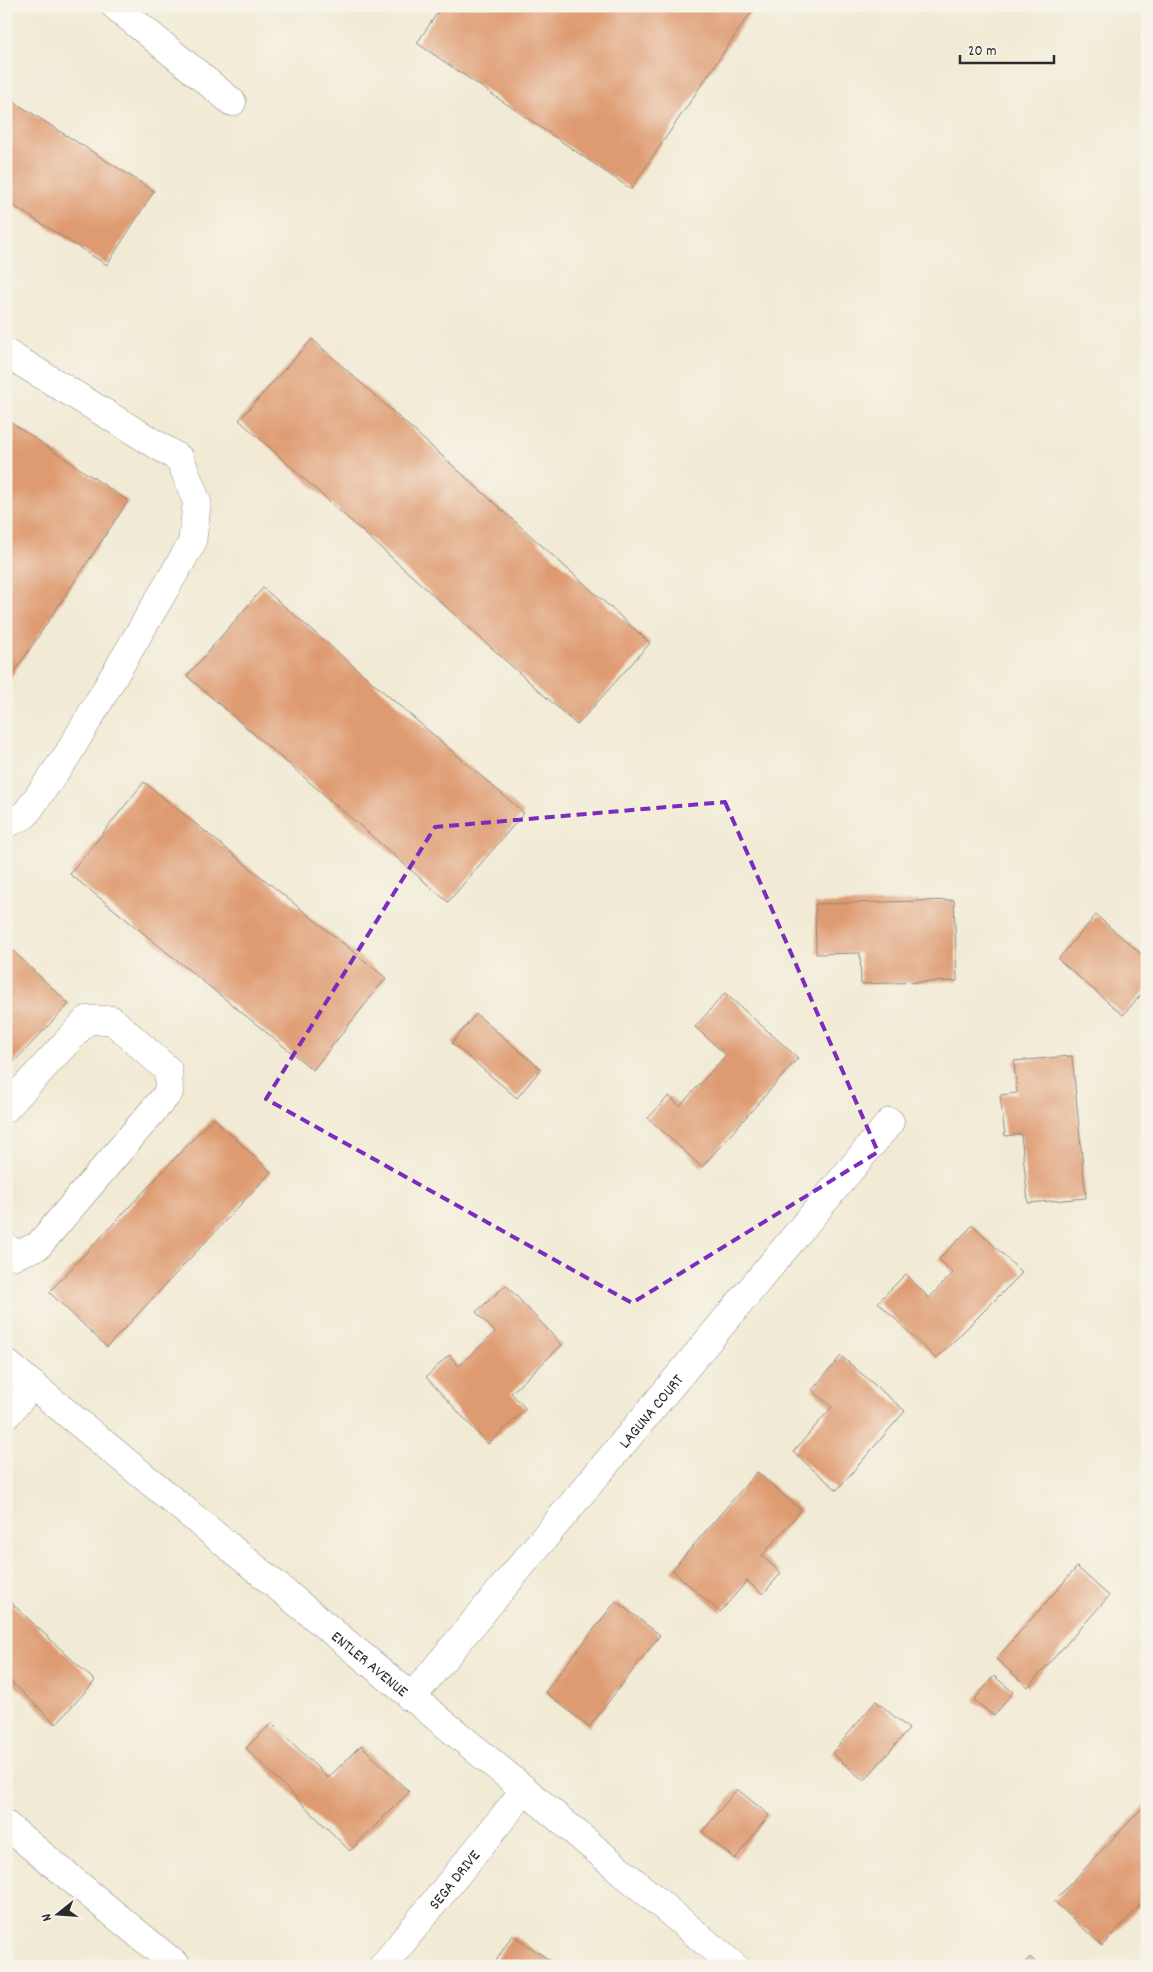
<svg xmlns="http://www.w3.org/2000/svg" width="1153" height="1972" font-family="Dekko,sans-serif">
<rect width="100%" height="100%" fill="#f7f3e8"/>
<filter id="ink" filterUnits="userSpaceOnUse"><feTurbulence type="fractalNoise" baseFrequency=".02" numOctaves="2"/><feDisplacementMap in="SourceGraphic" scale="10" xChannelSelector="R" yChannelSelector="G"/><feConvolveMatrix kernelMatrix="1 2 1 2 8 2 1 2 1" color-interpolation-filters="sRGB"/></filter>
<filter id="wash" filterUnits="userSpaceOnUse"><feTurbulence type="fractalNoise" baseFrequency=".0096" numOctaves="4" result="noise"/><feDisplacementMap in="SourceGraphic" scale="20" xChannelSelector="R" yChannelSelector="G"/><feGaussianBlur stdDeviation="1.12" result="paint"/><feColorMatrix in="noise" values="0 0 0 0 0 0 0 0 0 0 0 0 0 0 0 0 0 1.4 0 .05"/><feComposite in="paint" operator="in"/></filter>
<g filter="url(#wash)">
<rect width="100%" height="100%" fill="#f1ead4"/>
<g id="blocks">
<path fill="#de9a6f" d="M442,6H748L753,9L631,189L417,43Z
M6,97L154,191L107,265L6,201Z
M312,339L650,643L577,725L239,420Z
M6,419L128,501L6,685Z
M263,588L524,813L448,902L187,676Z
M144,782L386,978L313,1070L70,874Z
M954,900L957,981L861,984L860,953L816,954L815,904Z
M1096,915L1147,959V988L1123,1015L1058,959Z
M11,949L69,1004L6,1070V954Z
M725,993L798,1058L702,1167L648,1118L669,1096L680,1106L726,1055L695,1027Z
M476,1014L541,1069L517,1098L452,1043Z
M1072,1056L1086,1198L1028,1203L1021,1134L1005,1136L1000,1095L1017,1093L1014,1061Z
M213,1118L271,1172L107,1347L49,1292Z
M973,1225L1022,1273L936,1359L878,1302L906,1274L929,1298L953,1273L939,1259Z
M506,1285L562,1345L511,1393L526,1409L488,1444L426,1377L449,1355L459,1366L495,1332L476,1312Z
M841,1356L905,1411L837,1490L793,1452L832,1407L812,1390Z
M757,1472L801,1510L762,1556L781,1573L763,1594L747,1581L720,1612L672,1570Z
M1077,1567L1109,1596L1028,1687L996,1659Z
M6,1598L95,1681L56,1724L6,1677Z
M616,1601L660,1635L589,1727L545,1692Z
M994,1676L1013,1692L994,1716L974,1700Z
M876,1701L909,1729L864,1781L832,1753Z
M272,1723L328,1778L361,1745L409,1792L350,1851L246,1748Z
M737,1789L769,1815L735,1859L702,1832Z
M1147,1803V1898L1102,1946L1054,1901Z
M512,1935L557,1965L556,1966H493Z
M1030,1957L1039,1966H1022Z"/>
</g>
</g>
<g filter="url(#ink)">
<use href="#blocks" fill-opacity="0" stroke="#8e8a80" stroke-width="1"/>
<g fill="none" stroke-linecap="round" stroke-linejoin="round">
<defs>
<g id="minor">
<path d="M115,6L232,102"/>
<path d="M6,353L180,459L197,502L192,543L68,754L25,815L6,824"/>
<path d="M6,1108L87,1020H112L168,1070L169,1092L38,1246L15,1255L6,1247"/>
<path id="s1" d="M6,1363L525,1790L734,1966"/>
<path d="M6,1416L32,1385"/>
<path id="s2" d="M411,1698L890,1122"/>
<path d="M6,1825L177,1966"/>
<path id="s3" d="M383,1966L525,1790"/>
</g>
</defs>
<use href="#minor" stroke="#8e8a80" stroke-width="29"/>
<use href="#minor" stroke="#fff" stroke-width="28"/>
</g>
</g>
<path fill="none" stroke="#7b2cbf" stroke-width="4" stroke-dasharray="10 6" stroke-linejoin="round" d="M725,802L878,1152L632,1303L266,1099L435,827Z"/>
<g text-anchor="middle" stroke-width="4.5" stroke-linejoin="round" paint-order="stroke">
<g font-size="16" fill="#2b2b2b" stroke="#f7f3e8">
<text dy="6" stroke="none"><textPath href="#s2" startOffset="374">LAGUNA COURT</textPath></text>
<text dy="6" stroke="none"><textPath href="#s1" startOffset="472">ENTLER AVENUE</textPath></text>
<text dy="6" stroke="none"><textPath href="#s3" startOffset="112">SEGA DRIVE</textPath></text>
</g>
</g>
<rect width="1153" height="1972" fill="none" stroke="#f7f3e8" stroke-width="25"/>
<g transform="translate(58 1914) rotate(253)" stroke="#f7f3e8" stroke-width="4" paint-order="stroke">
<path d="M0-4L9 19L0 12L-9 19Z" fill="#2b2b2b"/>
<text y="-8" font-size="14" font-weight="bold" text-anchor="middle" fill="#2b2b2b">N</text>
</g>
<path d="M960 55v8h94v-8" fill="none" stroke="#2b2b2b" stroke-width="2.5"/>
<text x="968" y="55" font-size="15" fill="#2b2b2b" stroke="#f7f3e8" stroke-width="4" paint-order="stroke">20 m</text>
</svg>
